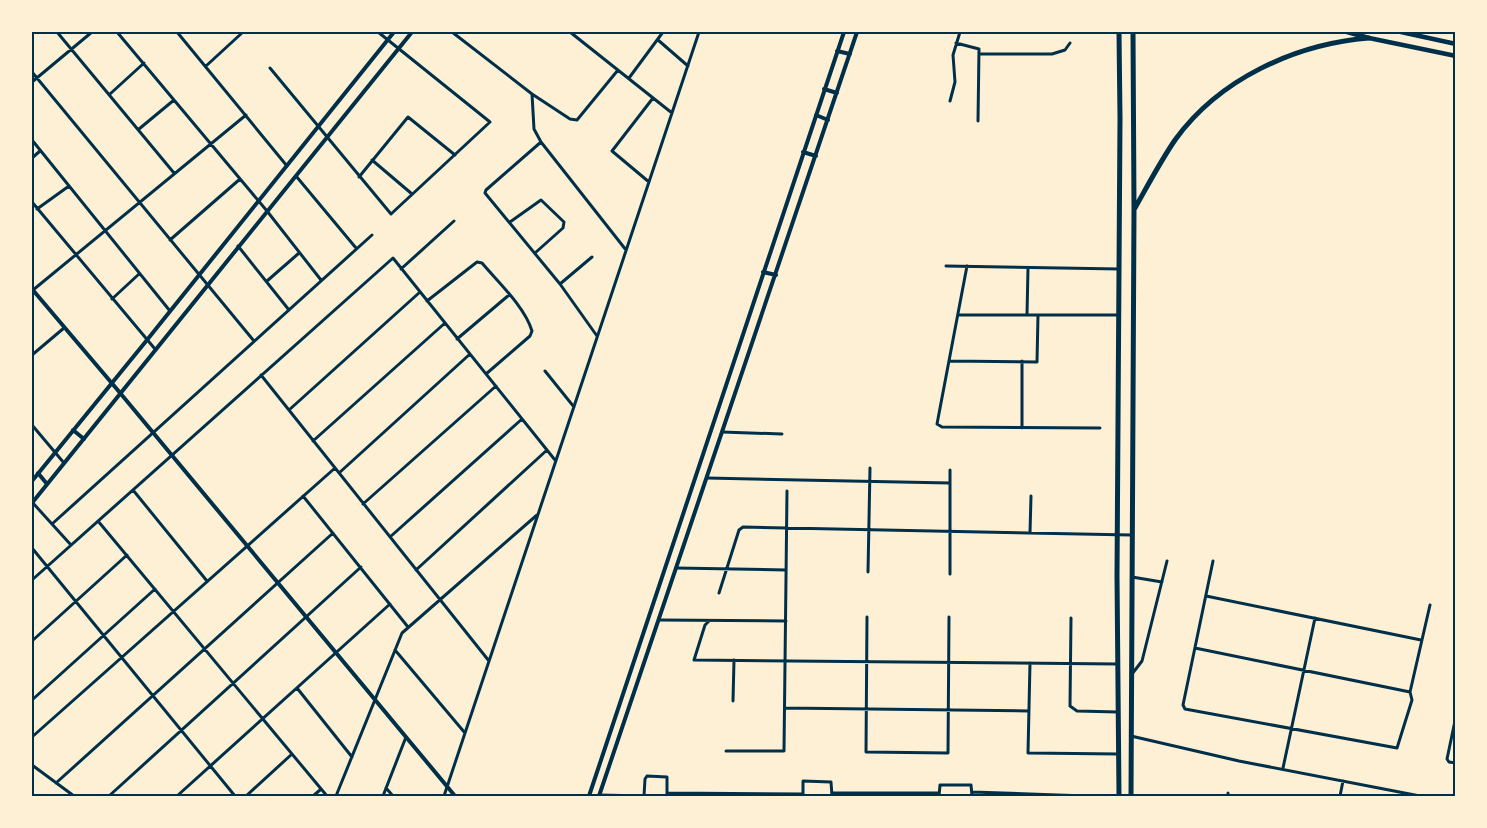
<svg xmlns="http://www.w3.org/2000/svg" width="1487" height="828" font-family="Karla,sans-serif">
<rect width="100%" height="100%" fill="#fdf0d5"/>
<g fill="none" stroke-linecap="round" stroke-linejoin="round">
<path stroke="#003049" stroke-width="3" d="M57,32L174,173
M117,32L267,211L321,280
M177,32L287,166
M452,32L532,94L534,129L541,142L626,250
M570,32L672,113
M658,40L688,66
M956,43L979,49L978,121
M979,54H1052L1065,50L1070,43
M206,66L243,32
M270,68L391,214L490,122L378,32
M32,72L254,341
M629,78L663,32
M32,82L92,32
M110,94L144,63
M532,94L570,119L577,120L618,70
M950,101L955,82L953,55L960,32
M139,129L174,100
M32,140L170,311
M541,142L486,190L485,193L560,284L597,336
M32,158L40,151
M372,160L412,194
M296,176L356,248
M359,177L408,117L455,155
M649,182L612,151L653,98
M32,202L155,349
M37,209L69,186
M510,222L541,200L564,222L563,228L535,253
M170,240L240,179
M238,246L289,310
M946,266L1119,269
M967,266L937,424L942,427L1100,428
M401,269L454,221
M267,281L299,253
M560,284L592,257
M33,290L246,115
M112,299L139,274
M427,301L477,262L482,263C498,282 525,307 532,331L530,336L486,374
M958,315H1118
M1027,315L1028,268
M457,339L509,295
M32,355L64,328
M949,361L1037,362L1038,315
M1022,361V428
M545,371L574,407
M261,375L489,661
M289,410L420,292
M32,425L64,463
M722,432L782,434
M313,441L445,323
M950,470V574
M339,473L470,354
M707,478L950,483
M133,490L207,581
M303,496L408,627
M32,502L71,545
M363,504L496,386
M98,521L327,796
M52,524L372,235
M1030,533L1031,496
M390,537L522,419
M32,548L235,796
M1213,561L1183,705L1185,709L1397,748L1412,700L1410,692L1430,605
M676,568L786,570
M416,570L547,450
M868,572L870,468
M1132,577L1162,582
M32,580L393,258L555,460
M719,593L739,530L743,527L1131,535
M1206,596L1421,640
M867,617L866,752L948,753L949,617
M1071,618L1070,706L1077,711L1118,712
M659,620L786,621
M709,621L705,625L694,660L1117,664
M32,641L127,555
M1195,648L1410,692
M395,650L465,733
M1030,663L1028,753L1119,754
M1132,674L1142,661L1167,561
M297,688L352,757
M32,700L155,589
M733,701L734,660
M785,708L1029,711
M1456,716L1447,759L1449,762L1456,763
M1131,736L1239,761L1420,796
M32,737L335,468
M726,751H784L787,491
M32,765L74,796
M1283,768L1315,618
M56,783L333,533
M386,788L393,796
M972,792L1086,796
M667,793L803,794
M832,793H939
M599,795L645,796
M109,796L361,567
M177,796L390,604
M246,796L292,754
M313,796L320,790
M336,796L402,633L537,515
M383,796L406,737
M444,796L699,32
M644,796L645,779L647,776L667,777V796
M803,796V781L831,782L832,796
M939,796L940,785H971L972,796
M1228,796V793
M1340,796L1343,781"/>
<path stroke="#003049" stroke-width="4" d="M837,51L850,54
M824,89L837,93
M816,115L828,120
M803,152L816,156
M763,272L776,275
M32,289L121,394L455,796
M73,430L84,439
M38,473L47,484
M32,481L147,340L394,32
M32,503L412,32
M589,796L844,32
M599,796L857,32"/>
<path stroke="#003049" stroke-width="4.5" d="M1347,32L1369,38L1456,56
M1401,32L1456,44"/>
<path stroke="#003049" stroke-width="5" d="M1119,32L1120,118L1117,576L1119,796
M1135,208C1148,185 1160,162 1175,140C1219,79 1295,44 1369,38
M1131,796L1134,209L1133,32"/>
</g>
<rect width="1487" height="828" fill="none" stroke="#fdf0d5" stroke-width="66"/>
<rect x="33" y="33" width="1421" height="762" fill="none" stroke="#003049" stroke-width="2"/>
</svg>
